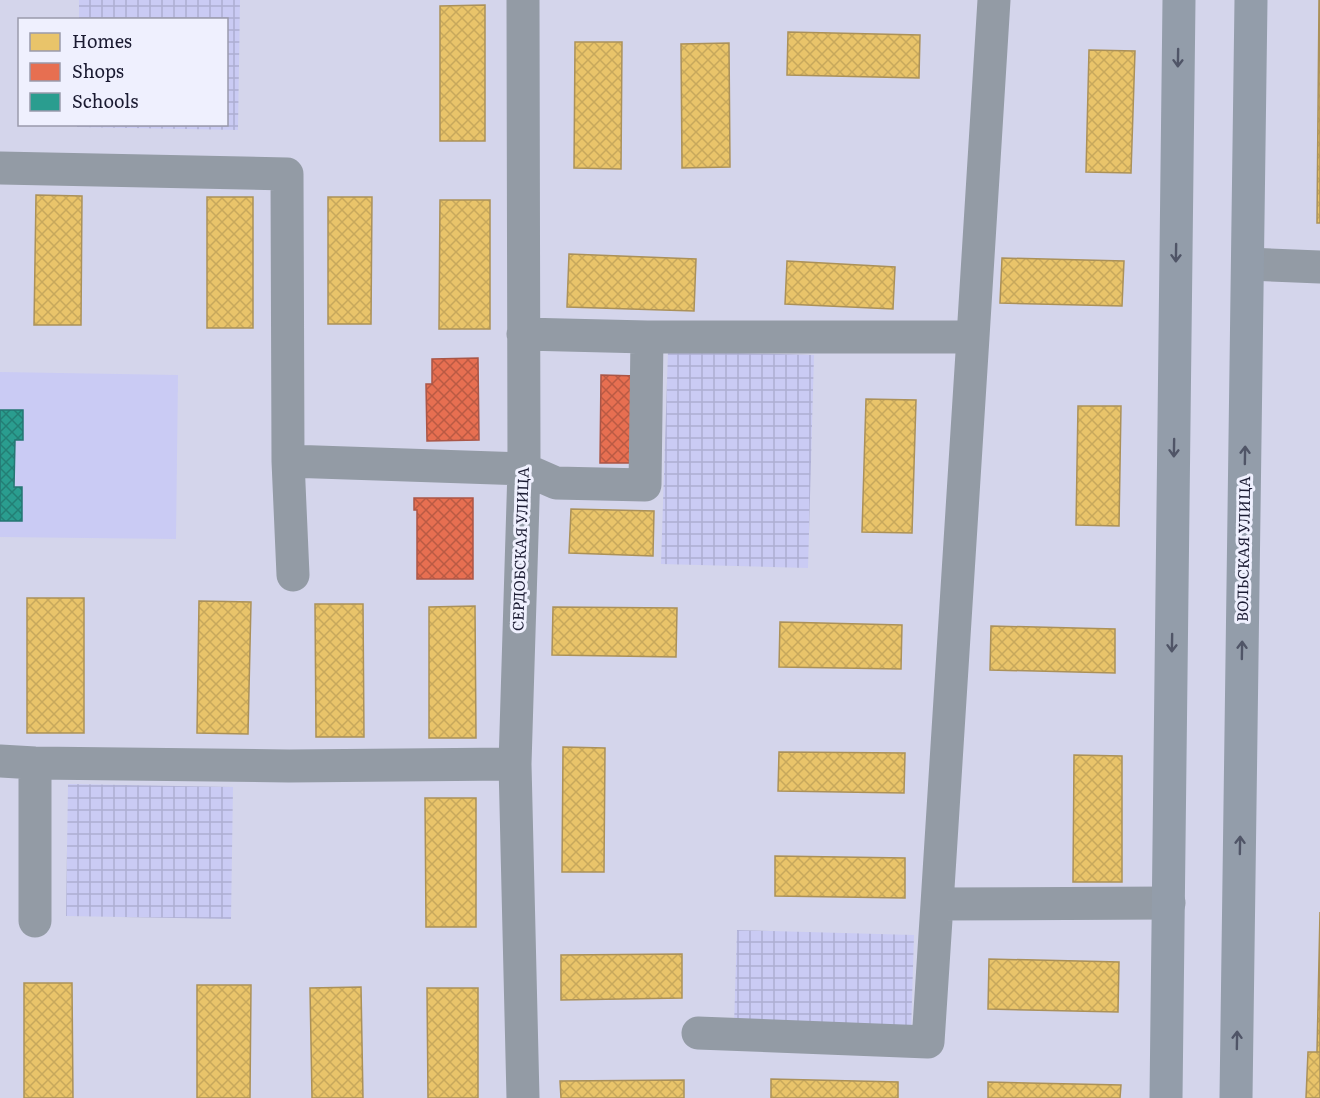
<svg xmlns="http://www.w3.org/2000/svg" width="1320" height="1098" font-family="Literata,serif">
<defs>
<pattern id="industrial-grid" width="8" height="8" patternUnits="userSpaceOnUse" patternTransform="scale(1.5)"><rect width="8" height="8" fill="#cacbf4"/><path d="M0 4h8M4 0v8" fill="none" stroke="#adaed2"/></pattern>
<pattern id="homes-cross-hatch" width="8" height="8" patternUnits="userSpaceOnUse" patternTransform="scale(1.5)"><rect width="8" height="8" fill="#e9c46a"/><path d="M0 0l8 8M0 8l8-8" fill="none" stroke="#c7a85c"/></pattern>
<pattern id="shops-cross-hatch" width="8" height="8" patternUnits="userSpaceOnUse" patternTransform="scale(1.5)"><rect width="8" height="8" fill="#e76f51"/><path d="M0 0l8 8M0 8l8-8" fill="none" stroke="#ba5a44"/></pattern>
<pattern id="schools-cross-hatch" width="8" height="8" patternUnits="userSpaceOnUse" patternTransform="scale(1.5)"><rect width="8" height="8" fill="#2a9d8f"/><path d="M0 0l8 8M0 8l8-8" fill="none" stroke="#237f75"/></pattern>
</defs>
<rect width="100%" height="100%" fill="#d4d5eb"/>
<path fill="#cacbf4" d="M0,372L178,375L176,539L0,537Z"/>
<path fill="url(#industrial-grid)" d="M79,0H240L238,130L77,127V124H226V20L79,19Z
M668,351L814,355L808,568L661,564Z
M68,784L233,787L231,919L66,916Z
M737,930L914,935L911,1032L734,1026Z"/>
<path fill="url(#homes-cross-hatch)" stroke="#ab9159" stroke-width="1.5" d="M1319,0H1320V223H1317Z
M485,5V141H440V6Z
M788,32L920,35L919,78L787,75Z
M575,42H622L621,169L574,168Z
M729,43L730,167L682,168L681,44Z
M1089,50L1135,51L1131,173L1086,172Z
M36,195L82,196L81,325H34Z
M207,197H253V328H207Z
M328,197H372L371,324H328Z
M440,200H490V329H439Z
M569,254L696,259L694,311L567,307Z
M1002,258L1124,261L1122,306L1000,303Z
M787,261L895,267L893,309L785,304Z
M866,399L916,400L912,533L862,532Z
M1078,406H1121L1119,526L1076,525Z
M571,509L654,511L653,556L569,553Z
M27,598H84V733H27Z
M199,601L251,602L248,734L197,733Z
M315,604H363L364,737H316Z
M475,606L476,738H429V607Z
M553,607L677,608L676,657L552,655Z
M780,622L902,625L901,669L779,667Z
M991,626L1115,629V673L990,670Z
M563,747L605,748L604,872H562Z
M779,752L905,753L904,793L778,791Z
M1074,755L1122,756V882H1073Z
M425,798H476V927H426Z
M775,856L905,858V898L775,896Z
M1320,912V1052H1317Z
M682,954V998L561,1000V955Z
M989,959L1119,962L1118,1012L988,1009Z
M24,983H72L73,1098H24Z
M197,985H251L250,1098H197Z
M361,987L363,1098H312L310,988Z
M427,988H478V1098H428Z
M1308,1052H1320V1098H1306Z
M771,1079L898,1082V1098H771Z
M684,1080V1098H561L560,1081Z
M988,1082L1121,1085L1120,1098H988Z"/>
<path fill="url(#shops-cross-hatch)" stroke="#aa5647" stroke-width="1.5" d="M478,358L479,440L427,441L426,384H432V359Z
M601,375L637,376L636,463H600Z
M414,498H473V579H417V510H414Z"/>
<path fill="url(#schools-cross-hatch)" stroke="#257673" stroke-width="1.5" d="M0,410H23V440H15L14,487H22V521H0Z"/>
<g fill="none" stroke-linecap="round" stroke-linejoin="round">
<path stroke="#939ba5" stroke-width="33" d="M0,168L287,174L288,461L524,469L556,483L645,485L647,337H973L937,904L1169,903
M1248,264L1320,267
M523,334L647,337
M973,337L994,0
M288,461L293,575
M0,761L35,763L289,766L515,764
M35,763V921
M698,1033L928,1042L937,904
M523,1098L515,764L524,469L523,0"/>
<path stroke="#939daa" stroke-width="33" d="M1166,1098L1179,0
M1236,1098L1251,0"/>
</g>
<defs><path id="oneway-shaft" d="M-6 0H5M1.5-3L5.5 0L1.5 3" fill="none" stroke-width="1.6" stroke-linecap="round" stroke-linejoin="round" transform="scale(1.5)"/></defs>
<g stroke="#505567">
<use href="#oneway-shaft" transform="translate(1178 58) rotate(91)"/>
<use href="#oneway-shaft" transform="translate(1176 253) rotate(91)"/>
<use href="#oneway-shaft" transform="translate(1174 448) rotate(91)"/>
<use href="#oneway-shaft" transform="translate(1245 455) rotate(-89)"/>
<use href="#oneway-shaft" transform="translate(1172 643) rotate(91)"/>
<use href="#oneway-shaft" transform="translate(1242 650) rotate(-89)"/>
<use href="#oneway-shaft" transform="translate(1240 845) rotate(-89)"/>
<use href="#oneway-shaft" transform="translate(1237 1040) rotate(-89)"/>
</g>
<g text-anchor="middle" stroke-width="6" stroke-linejoin="round" paint-order="stroke">
<g font-size="15" fill="#1a1a31" stroke="#eff0fe">
<text transform="translate(521 549) rotate(-88)" y="5">СЕРДОБСКАЯ УЛИЦА</text>
<text transform="translate(1244 549) rotate(-89)" y="5">ВОЛЬСКАЯ УЛИЦА</text>
</g>
</g>
<rect x="18" y="18" width="210" height="108" fill="#eff0fe" stroke="#9a9aac" stroke-width="1.5"/>
<rect x="30" y="33" width="30" height="18" fill="#e9c46a" stroke="#9a9aac" stroke-width="1.5"/>
<text x="72" y="48" font-size="18" fill="#1a1a31">Homes</text>
<rect x="30" y="63" width="30" height="18" fill="#e76f51" stroke="#9a9aac" stroke-width="1.5"/>
<text x="72" y="78" font-size="18" fill="#1a1a31">Shops</text>
<rect x="30" y="93" width="30" height="18" fill="#2a9d8f" stroke="#9a9aac" stroke-width="1.5"/>
<text x="72" y="108" font-size="18" fill="#1a1a31">Schools</text>
</svg>
